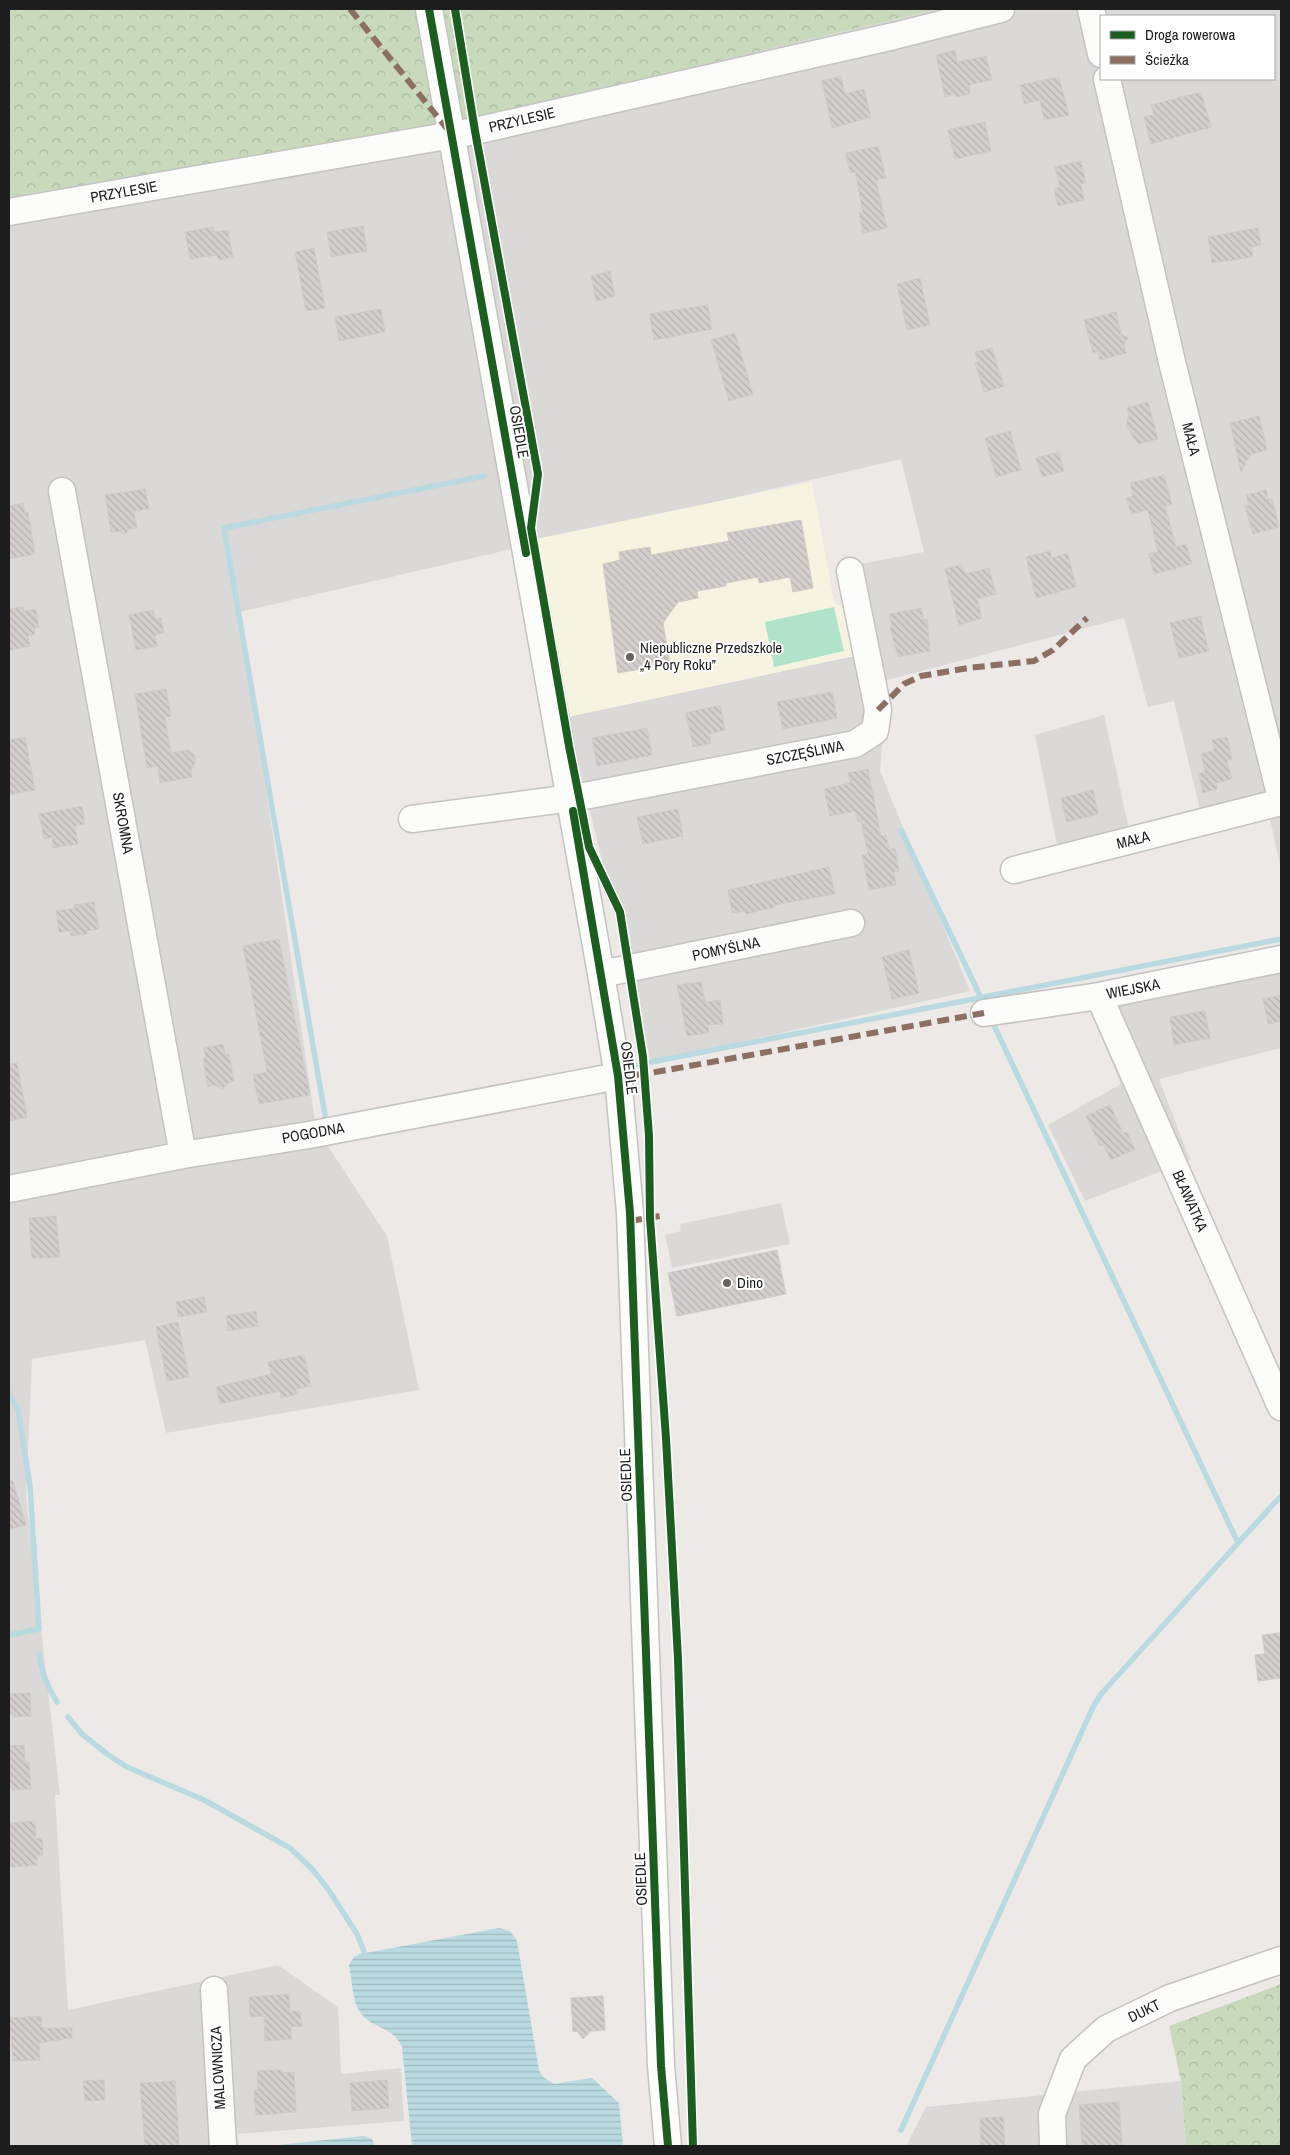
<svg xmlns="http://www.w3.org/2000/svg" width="1290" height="2155" font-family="'Archivo Narrow',sans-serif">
<defs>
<pattern id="forest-crowns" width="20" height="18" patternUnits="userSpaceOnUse" patternTransform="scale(1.25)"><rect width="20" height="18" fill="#c8dabb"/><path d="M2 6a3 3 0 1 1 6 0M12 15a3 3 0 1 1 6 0" fill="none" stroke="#abbba0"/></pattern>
<pattern id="water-rules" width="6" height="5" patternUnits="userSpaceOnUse" patternTransform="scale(1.25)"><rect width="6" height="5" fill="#b9dae0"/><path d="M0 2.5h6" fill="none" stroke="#9fbbc0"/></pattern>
<pattern id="building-back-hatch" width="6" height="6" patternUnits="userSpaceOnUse" patternTransform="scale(1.25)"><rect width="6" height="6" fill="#d3cfcd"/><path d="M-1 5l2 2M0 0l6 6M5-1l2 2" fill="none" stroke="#b5b1b0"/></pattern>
</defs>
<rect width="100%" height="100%" fill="#ece9e6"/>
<path fill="#dbd9d7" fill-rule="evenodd" d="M939,9H1281V869L1270,819L1061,865L1035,735L1104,715L1129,829L1200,810L1174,701L1148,707L1124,618L887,680L880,771L970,991L651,1062L567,717L854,656L855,565L924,552L901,459L240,612L316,1128L387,1236L419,1390L166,1433L145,1340L32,1359L26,1497L60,1795H55L68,2010L278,1965L338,2007L341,2074L401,2068L404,2121L238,2134L239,2146H9V197L434,127ZM1101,16H1274V79H1101Z
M1281,949V1048L1159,1079L1190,1160L1085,1201L1048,1125L1121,1084L1083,992Z
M1181,2081L1186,2146H906L926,2107Z"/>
<path fill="#f6f4e0" d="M812,482L834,602L846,610L854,656L567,717L536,539Z"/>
<path fill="url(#forest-crowns)" d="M9,9H939L434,127L9,197Z
M1281,1984V2146H1186L1181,2081L1169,2026Z"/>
<path fill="#b1e3cb" d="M834,607L844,651L774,667L765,622Z"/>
<path fill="#dad9d7" d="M781,1203L790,1244L672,1268L665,1235L681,1231L680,1224Z"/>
<path fill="url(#water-rules)" d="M499,1928L510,1931L517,1941L539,2070L543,2077L554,2084L592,2078L619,2103L623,2146H412L402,2047C392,2025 371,2029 360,2012C352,2000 352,1980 349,1965L354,1957L360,1954Z
M363,2136C370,2137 374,2139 374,2146H269Z"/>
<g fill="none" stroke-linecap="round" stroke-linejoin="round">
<path stroke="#b9dae0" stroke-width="5.5" d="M901,830L983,1002
M651,1062L1281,939
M629,1066L635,1065
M326,1121L224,528L484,476
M9,1393L18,1410L30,1486L39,1629L9,1635
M1238,1543L1281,1496
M39,1654C41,1672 47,1686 57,1702
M68,1717L82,1734L107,1754L127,1767L204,1800L290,1848L312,1869L328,1889L357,1934L365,1954
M901,2130L1093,1707L1101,1694L1238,1543L991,1019"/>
</g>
<path fill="url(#building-back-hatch)" stroke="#cfcbc7" d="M955,50L957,62L986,56L992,80L969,85L970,94L956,97L955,94L945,97L936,55Z
M841,76L845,94L864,89L871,117L832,128L822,81Z
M1059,77L1069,115L1044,120L1040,100L1024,104L1020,85Z
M1201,92L1211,127L1151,144L1144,117L1154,115L1151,105Z
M985,122L991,151L955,159L948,130Z
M878,146L886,178L876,180L887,228L863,233L859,213L863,212L855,172L850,173L846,153Z
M1081,161L1086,183L1081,184L1084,200L1058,206L1054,189L1060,187L1055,167Z
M363,226L367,251L331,257L327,232Z
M213,227L214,232L228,230L233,257L218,260L217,255L190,259L185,232Z
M1258,228L1261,245L1251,247L1253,257L1212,263L1208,237Z
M314,248L325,308L306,311L295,252Z
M610,271L615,296L596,301L591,276Z
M920,278L930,325L907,330L897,284Z
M708,305L712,329L654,340L649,314Z
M381,309L385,332L339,341L335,317Z
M1116,312L1121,334L1128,338L1124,345L1126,353L1100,360L1098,351L1093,353L1084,320Z
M735,333L753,394L729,401L711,340Z
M992,348L1004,386L984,392L975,363L978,362L975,352Z
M1148,402L1158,439L1138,444L1126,426L1129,414L1127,408Z
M1259,416L1267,450L1251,454L1241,472L1230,423Z
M1010,431L1021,470L996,477L985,438Z
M1059,452L1064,471L1042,477L1036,458Z
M1164,475L1172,504L1165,506L1176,547L1186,544L1192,564L1154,574L1149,554L1158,552L1148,510L1131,514L1126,498L1133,496L1130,483Z
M145,489L149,509L134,511L137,528L129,529L125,535L119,531L111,532L105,495Z
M1266,490L1269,500L1272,499L1279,527L1253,534L1245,506L1249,505L1246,495Z
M23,503L25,513L28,512L35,554L9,559V506Z
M801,520L813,588L793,592L790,577L759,583L758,577L726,583V586L697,591L698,598L678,602L663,623L670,664L618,673L603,564L620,560L619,552L650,547L651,555L729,541L727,533Z
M1050,551L1052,558L1068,553L1076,587L1036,598L1026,557Z
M962,565L965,574L989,568L996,594L977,599L982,618L959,625L945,569Z
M23,607L24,611L36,609L39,627L34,628L35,634L28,636L30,646L9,650V609Z
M921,608L924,620L927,619L930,651L898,657L890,627H892L889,614Z
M153,610L155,619L161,618L164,633L155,635L157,646L136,650L129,615Z
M1200,616L1209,651L1179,658L1170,623Z
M166,689L171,716L165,717L171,753L188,750L194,755L196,762L191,769L192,777L160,783L158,766L147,768L135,694Z
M832,692L837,718L783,729L777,702Z
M720,705L725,730L709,734L711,743L693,747L686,713Z
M647,728L652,755L597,766L592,738Z
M25,737L35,790L9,795V740Z
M1227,737L1232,759L1227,760L1232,779L1216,783L1217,789L1203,793L1199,774L1205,772L1201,754L1214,750L1212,740Z
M868,769L881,836L886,835L889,850L895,848L899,871L894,872L896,885L869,890L862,855L868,854L861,821L858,822L855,811L830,816L824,789L850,783L848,773Z
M1093,790L1098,814L1067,822L1061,798Z
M82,806L85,824L75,826L78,844L53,848L52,837L44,839L39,814Z
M678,809L683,836L643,844L637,817Z
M829,867L835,894L774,905L775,907L746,914L745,911L732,913L728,890Z
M94,902L99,929L86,931L87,934L71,936L70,931L59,932L56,911L75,908L74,905Z
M279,939L310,1095L259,1104L253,1075L267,1072L243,946Z
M909,950L919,993L892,999L882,957Z
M701,982L705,1002L720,1000L723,1024L708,1025L709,1033L687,1036L677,985Z
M1281,995V1021L1268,1024L1263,999Z
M1205,1011L1210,1038L1174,1045L1170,1017Z
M223,1044L225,1055L229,1054L234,1081L228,1083L222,1089L214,1085L208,1087L203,1059L206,1058L204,1048Z
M17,1063L27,1117L9,1121V1064Z
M1110,1105L1123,1133L1127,1132L1135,1149L1111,1160L1103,1144L1100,1146L1086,1116Z
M56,1216L60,1257L32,1258L29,1218Z
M777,1250L786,1294L677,1316L668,1273Z
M204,1297L207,1312L178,1317L176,1302Z
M256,1311L258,1326L228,1331L226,1316Z
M178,1322L189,1377L167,1381L156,1327Z
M304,1355L311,1386L296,1389L297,1394L281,1398L280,1391L220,1404L216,1387L271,1374L268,1362Z
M9,1481H13L26,1525L9,1529Z
M1281,1633V1678L1258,1681L1255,1655L1265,1654L1262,1635Z
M30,1693L31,1716L14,1717V1714H9V1694Z
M24,1745L25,1762H29L31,1789L12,1790L11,1787H9V1746Z
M35,1821L36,1839L42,1838L43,1855H37V1865L11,1867L9,1823Z
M289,1994L290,2011H300L302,2026L291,2027V2039L265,2041L264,2016L250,2017L249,1997Z
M603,1996L605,2030L591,2031L583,2039L577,2031L573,2032L571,1998Z
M41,2016L42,2028H72V2038L39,2043L40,2060L13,2061L11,2035H9V2018Z
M282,2070V2073L294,2072L296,2112L256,2115L254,2090L258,2089L257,2071Z
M104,2080L105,2100L85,2101L83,2081Z
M387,2080L389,2108L352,2111L350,2083Z
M175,2081L179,2146H145L140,2083Z
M1119,2102L1122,2146H1082L1079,2105Z
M1003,2117L1005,2146H981L980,2118Z"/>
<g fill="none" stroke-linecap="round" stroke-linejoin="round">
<defs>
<path id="minor" d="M429,9L601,974L618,1076L630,1213L661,2066L668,2146
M1091,9L1101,54
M1107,79L1172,362L1281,798
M9,212L475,131L894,36L1001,9
M62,491L183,1155
M412,819L579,797L855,744L875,731L878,710L850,571
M1014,870L1281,802
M601,974L851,923
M1099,996L1281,1407
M984,1013L1099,996L1281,959
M9,1189L183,1155L309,1135L618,1076
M214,1990L223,2146
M1053,2146L1052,2114L1073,2059L1106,2029L1170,1998L1281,1960"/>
</defs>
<use href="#minor" stroke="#c4c3c2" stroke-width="29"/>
<use href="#minor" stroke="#fcfcfb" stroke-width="26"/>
<path stroke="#8d6e63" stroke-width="6" stroke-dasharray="12 6" stroke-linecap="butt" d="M350,9L449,131
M878,710L904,684L921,676L968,668L1034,661L1053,650L1087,618
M618,1076L645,1074L984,1013
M630,1221L660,1216"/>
<defs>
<path id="cycleway" d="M429,9L526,553
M455,9L475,131L538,474L531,528L569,746L589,847L620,912L643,1057L649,1136L650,1218L666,1438L678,1659L693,2146
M573,811L618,1076L630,1213L661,2066L668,2146"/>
</defs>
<use href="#cycleway" stroke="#fff" stroke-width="11"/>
<use href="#cycleway" stroke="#1b5e20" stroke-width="8"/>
</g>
<g fill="#656463" stroke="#fff" stroke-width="2">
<circle cx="630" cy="657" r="5"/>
<circle cx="727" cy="1283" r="5"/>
</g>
<g text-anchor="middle" stroke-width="4" stroke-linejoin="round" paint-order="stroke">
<g font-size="15" fill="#1d1d1d" stroke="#fff">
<text transform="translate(522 120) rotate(-13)" y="5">PRZYLESIE</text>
<text transform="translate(124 192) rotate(-10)" y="5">PRZYLESIE</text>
<text transform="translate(519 432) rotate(80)" y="5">OSIEDLE</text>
<text transform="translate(1191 439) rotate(76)" y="5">MAŁA</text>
<text transform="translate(805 753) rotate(-11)" y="5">SZCZĘŚLIWA</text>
<text transform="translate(123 823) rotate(80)" y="5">SKROMNA</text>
<text transform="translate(1133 840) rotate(-14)" y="5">MAŁA</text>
<text transform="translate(726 949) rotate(-12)" y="5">POMYŚLNA</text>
<text transform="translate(1133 989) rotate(-11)" y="5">WIEJSKA</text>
<text transform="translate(629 1068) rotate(83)" y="5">OSIEDLE</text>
<text transform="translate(313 1133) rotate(-10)" y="5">POGODNA</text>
<text transform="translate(1190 1201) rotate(66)" y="5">BŁAWATKA</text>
<text transform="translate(626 1475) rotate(-92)" y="5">OSIEDLE</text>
<text transform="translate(641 1879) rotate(-92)" y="5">OSIEDLE</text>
<text transform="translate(1144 2011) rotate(-26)" y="5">DUKT</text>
<text transform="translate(218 2068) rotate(-93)" y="5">MALOWNICZA</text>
</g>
<g font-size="15" fill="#1d1d1d" stroke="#fff" text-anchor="start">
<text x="640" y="653">Niepubliczne Przedszkole<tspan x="640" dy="17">„4 Pory Roku”</tspan></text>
<text x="737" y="1288">Dino</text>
</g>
</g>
<rect width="1290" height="2155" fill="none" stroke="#1d1d1d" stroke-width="20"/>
<rect x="1100" y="15" width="175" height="65" fill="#ffffff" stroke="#a5a5a5"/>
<rect x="1110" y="31" width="25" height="8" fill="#1b5e20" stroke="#a5a5a5"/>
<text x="1145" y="40" font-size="15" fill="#1d1d1d">Droga rowerowa</text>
<rect x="1110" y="56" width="25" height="8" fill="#8d6e63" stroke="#a5a5a5"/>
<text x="1145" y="65" font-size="15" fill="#1d1d1d">Ścieżka</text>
</svg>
